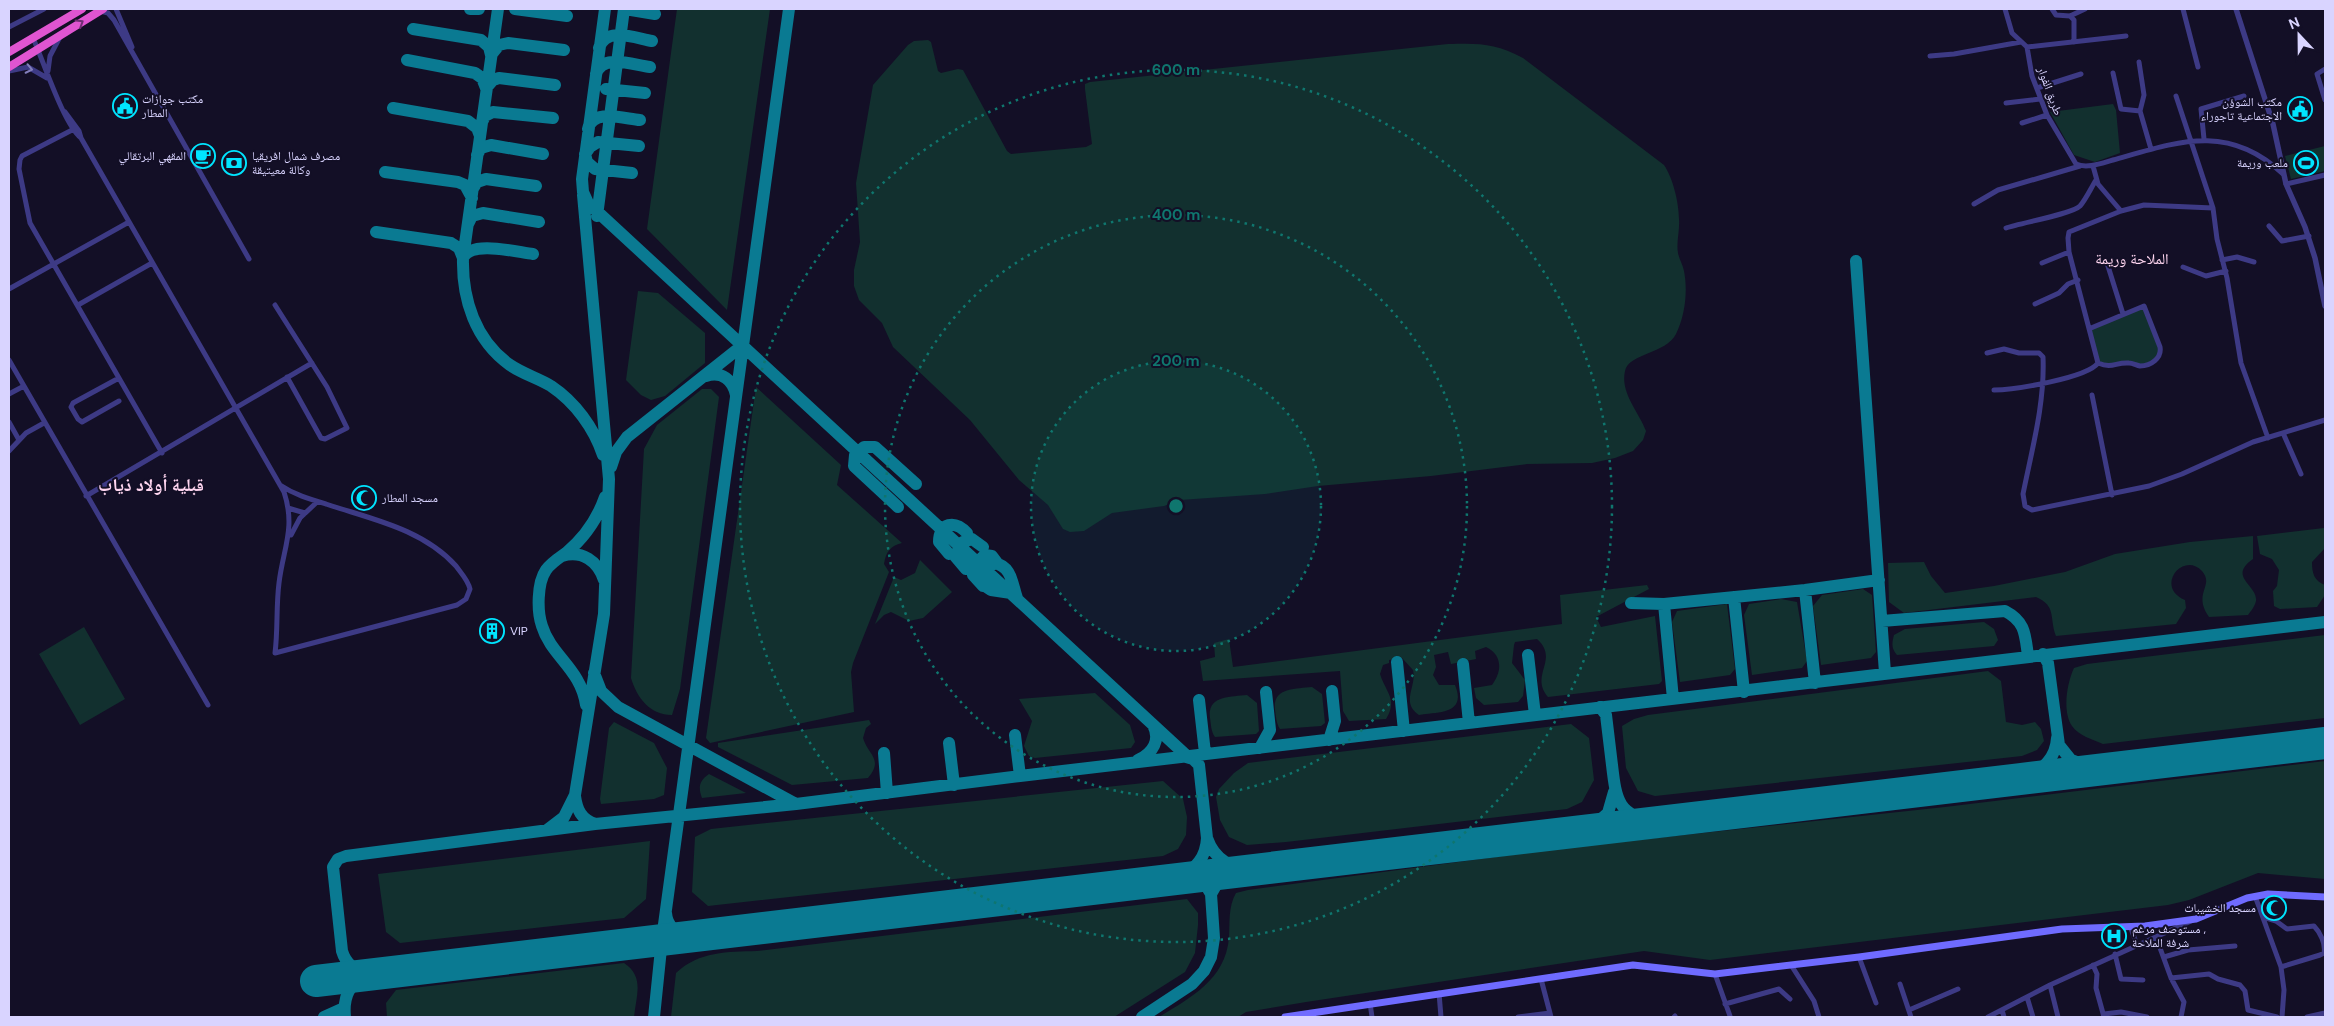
<svg xmlns="http://www.w3.org/2000/svg" width="2334" height="1026" font-family="'DM Sans','Noto Naskh Arabic',sans-serif">
<rect width="100%" height="100%" fill="#130f26"/>
<path fill="#12302f" d="M677,9H770L727,310L647,229Z
M928,40L931,42L938,71L941,73L958,69L963,70L1007,151L1011,154L1086,147L1092,144L1085,89V84L1090,82L1448,44C1479,43 1495,43 1523,58L1664,165C1673,178 1679,203 1679,219C1680,230 1676,243 1678,253C1679,259 1683,265 1684,271C1688,291 1685,316 1676,334C1666,354 1629,353 1625,371C1620,393 1639,412 1646,431L1643,440L1633,451L1615,458L1592,463L1527,464L1431,476L1318,486L1265,494L1180,500L1164,506L1112,513L1084,531L1070,532L1063,529L1048,505L1019,480L970,420L893,347L882,323L859,300L854,286V270L860,242L856,183L873,85L908,45L914,41Z
M2113,104L2116,110L2120,153L2095,162L2074,155L2050,112Z
M2325,146V171L2291,179L2285,156Z
M638,291L658,293L705,333V363L665,396L651,400L641,395L626,380Z
M2142,306L2160,347V356L2142,366C2127,362 2114,367 2098,363L2091,328Z
M756,387L841,465L837,485L902,543C890,546 886,552 884,564L889,572L853,663L851,672L854,712L710,743L706,738Z
M702,389H711L719,397L680,689L672,715C650,715 637,698 631,678L644,449L657,425Z
M2324,528L2325,548L2312,562C2312,573 2314,581 2325,585V595L2317,607L2280,609L2274,606L2273,591L2277,586L2279,570L2272,559L2260,554L2257,536Z
M2253,536V559C2227,577 2258,585 2256,601C2255,606 2251,611 2248,615L2209,617C2192,593 2215,586 2202,571C2183,551 2154,587 2185,600L2186,608L2176,624L2056,636C2049,618 2057,606 2036,597L1904,613L1889,602L1888,563L1924,562L1931,576L1945,593L1994,586L2065,572L2115,554L2190,542Z
M920,560L952,592L923,618L909,621L891,612L884,615L875,624L894,577L901,580L915,573Z
M1647,585L1649,589L1596,617L1601,627L1655,616L1662,681L1659,684L1548,697C1529,675 1560,660 1537,639L1515,642L1514,645L1512,663L1525,680L1523,696L1518,702L1484,705L1476,698L1474,688L1492,685C1502,672 1503,655 1486,647L1475,651L1476,659L1451,664L1448,652L1434,655L1436,667L1433,675L1439,685H1455C1467,714 1439,712 1419,715C1400,702 1417,687 1413,670L1402,658L1389,660V663L1383,665L1380,674C1386,693 1398,699 1386,719L1349,721L1343,711L1340,671L1203,681L1200,661L1215,657L1214,643L1229,639L1233,667L1562,624L1560,595Z
M1863,589L1872,595L1876,652L1871,658L1821,665L1813,606L1822,595Z
M1781,599L1797,602L1807,661L1802,668L1752,675L1744,615L1749,604Z
M1727,604L1735,669L1730,675L1680,682L1672,622L1677,611Z
M1984,622L1994,629L1998,640L1994,646L1897,655C1891,648 1892,643 1894,635L1905,629Z
M84,627L125,699L80,725L39,654Z
M2325,635V718L2103,744C2092,739 2079,736 2072,726C2062,711 2067,683 2074,668L2087,664Z
M1988,671L2001,681L2006,722L2022,725L2035,722L2041,729L2044,741L2037,750L2022,756L1655,796L1638,791L1626,768L1622,726L1634,719L1648,715Z
M1312,687L1322,694L1325,723L1321,726L1280,729C1276,723 1276,716 1275,710C1272,687 1296,689 1312,687Z
M1095,693L1130,725L1135,742L1131,748L1035,758L1029,756L1024,746L1032,721L1019,699Z
M1247,695L1257,703L1259,731L1256,734L1215,737C1211,732 1211,724 1210,718C1207,695 1231,697 1247,695Z
M869,720L871,724L866,728L863,738C868,755 884,759 868,778L792,785L718,747V743Z
M614,722L654,743L667,768L664,795L654,799L601,804L600,799L609,728Z
M1571,724L1589,738L1594,780L1582,802L1567,809L1286,842L1247,845L1229,837L1220,820L1216,797L1219,789L1234,773L1248,763Z
M2325,761V879L2258,873L2189,900L2168,905L1710,960L1644,951L1306,1002L1246,1012L1238,1017H1159C1191,997 1225,980 1229,938C1230,922 1228,907 1236,893L1248,890L1572,847L1945,807Z
M709,774L746,793L702,798C698,787 699,781 709,774Z
M1163,781L1183,799L1187,817L1186,835L1178,849L1163,856L708,906L692,892L695,837L711,829Z
M650,841L646,899L624,918L400,943L386,932L378,874Z
M1187,899L1198,913V925L1195,953L1185,972L1114,1017H671L676,973C699,951 728,952 757,951Z
M624,963C645,977 636,996 634,1017H387L386,1003L396,990Z"/>
<g fill="none" stroke-linecap="round" stroke-linejoin="round">
<path stroke="#0a7a92" stroke-width="12" d="M470,9H479
M498,9L463,258C462,299 475,340 510,365C523,374 538,378 551,386C575,402 594,428 603,455
M515,9L567,16
M605,9L582,179L583,192L588,203L1188,757
M625,9L655,14
M413,29L481,40L489,47L491,55
M599,48C606,26 635,38 652,41
M491,55L499,45L508,43L564,50
M407,60L475,73L482,78L486,88L493,80L499,78L555,85
M596,74C602,53 633,65 650,67
M606,89L645,93
M393,108L468,121L477,128L480,136
M481,124L485,116L493,112L553,118
M588,129C592,108 625,119 640,120
M477,155L481,148L491,145L543,154
M595,169L587,162L585,154L590,147L598,142L639,146
M595,169L632,173
M385,172L458,182L465,185L472,198
M472,190L477,182L486,179L536,186
M597,216L624,9
M468,224L472,216L483,213L539,222
M376,232L451,243L459,248L463,258
M463,258C471,240 516,252 533,254
M1856,261L1885,673
M706,376C722,371 733,380 736,395
M611,467L616,452L627,437L743,345
M898,507L854,466L855,455L864,447H875L916,484
M949,554L939,542C939,522 955,520 967,533
M562,556C582,550 598,561 604,580
M966,569L955,556L963,542L972,539L983,547
M983,586L973,575L972,567L985,555L992,556L998,564
M1805,590L1815,683
M1011,593L991,590L982,584V574L994,563C1012,566 1012,584 1017,598
M1734,597L1744,692
M1631,603L1664,604L1805,590L1879,580
M1664,604L1673,699
M1882,621L2005,611C2026,622 2025,635 2028,656
M2043,654L2048,663L2059,745L2071,760L2098,770
M1528,655L1535,715
M1397,662L1404,731
M1463,664L1469,723
M594,673L601,691L618,707L796,804
M1199,700L1205,753
M586,705C581,669 551,656 542,626C537,612 537,583 546,570C551,563 559,558 566,553C584,538 597,520 605,497
M1600,707L1606,715C1608,731 1610,748 1612,765C1616,800 1618,816 1656,822
M1015,735L1020,776
M1329,740L1335,721L1332,691
M949,743L954,785
M1260,748L1270,730L1266,692
M884,753L887,793
M1186,757L1193,759L1199,765L1207,838
M1138,760C1153,753 1161,740 1153,725
M2026,778C2043,769 2056,758 2057,738
M575,796C577,810 581,819 595,824
M547,830L564,817L575,795L604,614L609,479L583,195
M1589,830L1608,813L1614,792
M1189,877L1205,884L1211,894
M1181,878C1196,867 1206,858 1207,838C1215,861 1231,867 1253,870
M666,913C667,927 677,934 690,936
M369,975C356,971 346,965 342,951L333,867L338,859L346,856L595,824L796,804L1020,776L2325,622
M324,1017L344,1008
M345,1017C343,997 349,982 369,975
M654,1017L662,939L789,9
M1142,1017L1192,984L1204,971L1211,957L1214,938L1211,894L1219,880L1229,872"/>
<path stroke="#0a7a92" stroke-width="32" d="M316,981L2325,743"/>
<path stroke="#3d3a85" stroke-width="5" d="M116,9L132,47
M2005,9L2012,33L2027,47L2032,76L2047,115L2076,164C2087,169 2102,163 2113,160C2177,142 2228,122 2283,174
M2052,9L2056,15L2070,16L2085,9
M2183,9L2198,67
M100,11L108,13L114,20L249,259
M2070,16L2074,20V42
M9,27L44,9
M33,38C43,60 64,125 81,138
M2027,47L2126,36
M1930,56L1954,54L2021,42
M2139,62L2144,95L2140,111L2151,149
M2325,69L2317,74L2325,100
M9,71L28,67L47,78
M48,71L50,56L61,35
M2113,73L2121,109L2140,111
M2037,88L2081,74
M2176,96L2213,208L2217,239L2227,278L2241,363L2268,438
M2006,103L2040,99
M65,112L79,131L81,138L284,492C296,528 283,549 279,583C276,606 278,630 275,653L457,605L466,599L470,589C468,580 461,573 456,566C423,529 371,519 326,504C309,499 295,495 280,485
M2022,123L2047,115
M74,129L22,156L20,160L19,169L30,223L162,453
M2204,139L2201,109L2244,96
M2093,166L2098,184L2121,211
M2286,184L2325,175
M1974,204L1998,190L2080,166
M2269,226L2282,241L2309,236
M2006,228C2020,223 2072,214 2080,206C2086,199 2091,188 2096,180
M2222,260L2237,257L2254,262
M2042,263L2069,252
M2107,263L2123,314
M2183,267L2206,276L2226,271
M9,289L129,222
M2035,304L2059,293L2068,284L2078,280
M78,305L152,263
M275,305L327,387L347,428L325,439L321,438L287,377
M2091,328L2144,306L2160,347C2162,358 2151,366 2140,366C2136,365 2132,363 2129,363C2115,362 2113,369 2098,363
M1987,353L2004,349L2019,353H2039L2043,357C2045,403 2032,449 2023,494L2025,506L2032,510L2149,486L2182,474L2253,442L2325,420
M9,360L208,705
M119,378L73,403L71,407L78,419L82,422L119,401
M1994,390C2014,390 2087,378 2098,363L2069,252L2068,238L2069,232L2121,211L2144,205L2213,208
M9,394L24,386
M2092,395L2112,495
M9,422L19,440
M2283,433L2301,474
M9,451L26,433L44,423
M86,496L312,363
M288,508L305,513
M291,535L300,518L317,502
M2255,896L2281,967L2284,990L2282,1017
M2263,917L2276,921L2287,929L2314,926C2320,932 2326,944 2324,953L2320,955L2281,967
M2130,926L2137,945
M2156,937L2171,978L2184,1002L2181,1017
M2115,954L2121,979L2143,980
M1859,957L1876,1003
M2164,957L2188,950L2235,946
M1791,965L1814,1001L1819,1017
M2093,965L2097,974L2096,988L2104,1017
M1715,974L1730,1016
M2171,978L2209,974L2218,979L2240,985L2245,991L2248,1010L2277,1017
M1541,979L1551,1017
M1900,984L1911,1017
M2050,985L2058,1017
M1439,993L1441,1017
M2027,997L2033,1017
M1370,1003L1372,1017
M1725,1004L1779,989L1790,999
M1909,1010L1958,989
M2002,1010L2004,1017
M2104,1014L2121,1012L2147,1017
M1518,1017L1550,1013
M1674,1017L1675,1016
M1988,1017L2050,985L2191,921
M2307,1017L2325,1013"/>
<path stroke="#3d3a85" stroke-width="5.5" d="M2236,9L2273,124L2286,184L2305,227L2315,258L2325,306"/>
<path stroke="#6f6bff" stroke-width="7" d="M1285,1017L1633,965L1715,974L1859,957L2062,929L2145,926L2196,919L2247,898L2268,894L2325,897"/>
<path stroke="#e055d1" stroke-width="8" d="M9,52L82,9
M9,67L103,9"/>
</g>
<defs><path id="oneway-chevron" d="M-2-3.5L2.5 0L-2 3.5" fill="none" stroke-width="1.6" stroke-linecap="round" stroke-linejoin="round" transform="scale(1.25)"/></defs>
<use stroke="#6f2e73" href="#oneway-chevron" transform="translate(80 23) rotate(-32)"/>
<use stroke="#837fbc" href="#oneway-chevron" transform="translate(29 69) rotate(12)"/>
<circle cx="1176" cy="506" r="145" fill="#0f766e" fill-opacity=".12"/>
<g fill="none" stroke="#0f766e" stroke-width="2.5" stroke-dasharray="2.5 5">
<circle cx="1176" cy="506" r="145"/>
<circle cx="1176" cy="506" r="291"/>
<circle cx="1176" cy="506" r="436"/>
</g>
<defs>
<symbol id="civic-ring" viewBox="-11 -11 22 22"><circle r="9.5" fill="#130f26" stroke="#00e5ff" stroke-width="1.5"/><path d="M-.6-6.5H3V-4.5H.6V-3L4-1V1h2V6H-6V1h2V-1L-.6-3ZM-1.2 2.5V6h2.4V2.5Z" fill="#00e5ff"/></symbol>
<symbol id="cafe-ring" viewBox="-11 -11 22 22"><circle r="9.5" fill="#130f26" stroke="#00e5ff" stroke-width="1.5"/><path d="M-5.5-4.5H6V0H3Q3 3.5 0 3.5H-2.5Q-5.5 3.5-5.5 0ZM3-3.2v2h1.7v-2ZM-6 4.5H4V6H-6Z" fill="#00e5ff"/></symbol>
<symbol id="bank-ring" viewBox="-11 -11 22 22"><circle r="9.5" fill="#130f26" stroke="#00e5ff" stroke-width="1.5"/><path d="M-6-4H6V4H-6ZM0-2.3a2.3 2.3 0 1 0 0 4.6a2.3 2.3 0 1 0 0-4.6Z" fill="#00e5ff"/></symbol>
<symbol id="stadium-ring" viewBox="-11 -11 22 22"><circle r="9.5" fill="#130f26" stroke="#00e5ff" stroke-width="1.5"/><path d="M0-5a6.5 5 0 1 0 0 10a6.5 5 0 1 0 0-10ZM-3.5-1.8h7v3.6h-7Z" fill="#00e5ff"/></symbol>
<symbol id="mosque-ring" viewBox="-11 -11 22 22"><circle r="9.5" fill="#130f26" stroke="#00e5ff" stroke-width="1.5"/><path d="M3.5-4.9A6 6 0 1 0 3.5 4.9A5 5 0 1 1 3.5-4.9Z" fill="#00e5ff"/></symbol>
<symbol id="building-ring" viewBox="-11 -11 22 22"><circle r="9.5" fill="#130f26" stroke="#00e5ff" stroke-width="1.5"/><path d="M-4-6H4V6H1V3H-1V6H-4ZM-2.5-4.3h1.7v1.8h-1.7ZM.8-4.3h1.7v1.8H.8ZM-2.5-1h1.7V.8h-1.7ZM.8-1h1.7V.8H.8Z" fill="#00e5ff"/></symbol>
<symbol id="hospital-ring" viewBox="-11 -11 22 22"><circle r="9.5" fill="#130f26" stroke="#00e5ff" stroke-width="1.5"/><path d="M-5-5h3v3.5h4V-5h3V5h-3V1.5h-4V5h-3Z" fill="#00e5ff"/></symbol>
</defs>
<g fill-rule="evenodd">
<use href="#civic-ring" x="111" y="92" width="28" height="28"/>
<use href="#civic-ring" x="2286" y="95" width="28" height="28"/>
<use href="#cafe-ring" x="189" y="142" width="28" height="28"/>
<use href="#bank-ring" x="220" y="149" width="28" height="28"/>
<use href="#stadium-ring" x="2292" y="149" width="28" height="28"/>
<use href="#mosque-ring" x="350" y="484" width="28" height="28"/>
<use href="#building-ring" x="478" y="617" width="28" height="28"/>
<use href="#mosque-ring" x="2260" y="894" width="28" height="28"/>
<use href="#hospital-ring" x="2100" y="922" width="28" height="28"/>
</g>
<g text-anchor="middle" stroke-width="4" stroke-linejoin="round" paint-order="stroke">
<g font-size="12" fill="#d9d4ff" stroke="#130f26">
<text transform="translate(2050 91) rotate(70)" y="4">طريق الفوار</text>
</g>
<g font-size="12" fill="#d9d4ff" stroke="#130f26" text-anchor="start">
<text x="142" y="103">مكتب جوازات<tspan x="142" dy="14">المطار</tspan></text>
<text x="2282" y="106" text-anchor="end">مكتب الشوؤن<tspan x="2282" dy="14">الاجتماعية تاجوراء</tspan></text>
<text x="186" y="160" text-anchor="end">المقهي البرتقالي</text>
<text x="252" y="160">مصرف شمال افريقيا<tspan x="252" dy="14">وكالة معيتيقة</tspan></text>
<text x="2288" y="167" text-anchor="end">ملعب وريمة</text>
<text x="382" y="502">مسجد المطار</text>
<text x="510" y="635">VIP</text>
<text x="2256" y="912" text-anchor="end">مسجد الخشيبات</text>
<text x="2132" y="933">مستوصف مرغم ,<tspan x="2132" dy="14">شرفة الملاحة</tspan></text>
</g>
<g font-size="15" fill="#ffd6f0" stroke="#130f26">
<text x="2132" y="264">الملاحة وريمة</text>
</g>
<g font-size="18" font-weight="bold" fill="#ffd6f0" stroke="#130f26">
<text x="151" y="491">قبلية أولاد ذياب</text>
</g>
</g>
<circle cx="1176" cy="506" r="8" fill="#0f766e" stroke="#130f26" stroke-width="2.5"/>
<g font-size="15" text-anchor="middle" font-weight="bold" fill="#0f766e" stroke="#130f26" stroke-width="4" stroke-linejoin="round" paint-order="stroke">
<text x="1176" y="75">600 m</text>
<text x="1176" y="220">400 m</text>
<text x="1176" y="366">200 m</text>
</g>
<rect width="2334" height="1026" fill="none" stroke="#d9d4ff" stroke-width="20"/>
<g transform="translate(2299 35) rotate(338)" stroke="#130f26" stroke-width="4" paint-order="stroke">
<path d="M0-4L9 19L0 12L-9 19Z" fill="#d9d4ff"/>
<text y="-8" font-size="14" font-weight="bold" text-anchor="middle" fill="#d9d4ff">N</text>
</g>
</svg>
